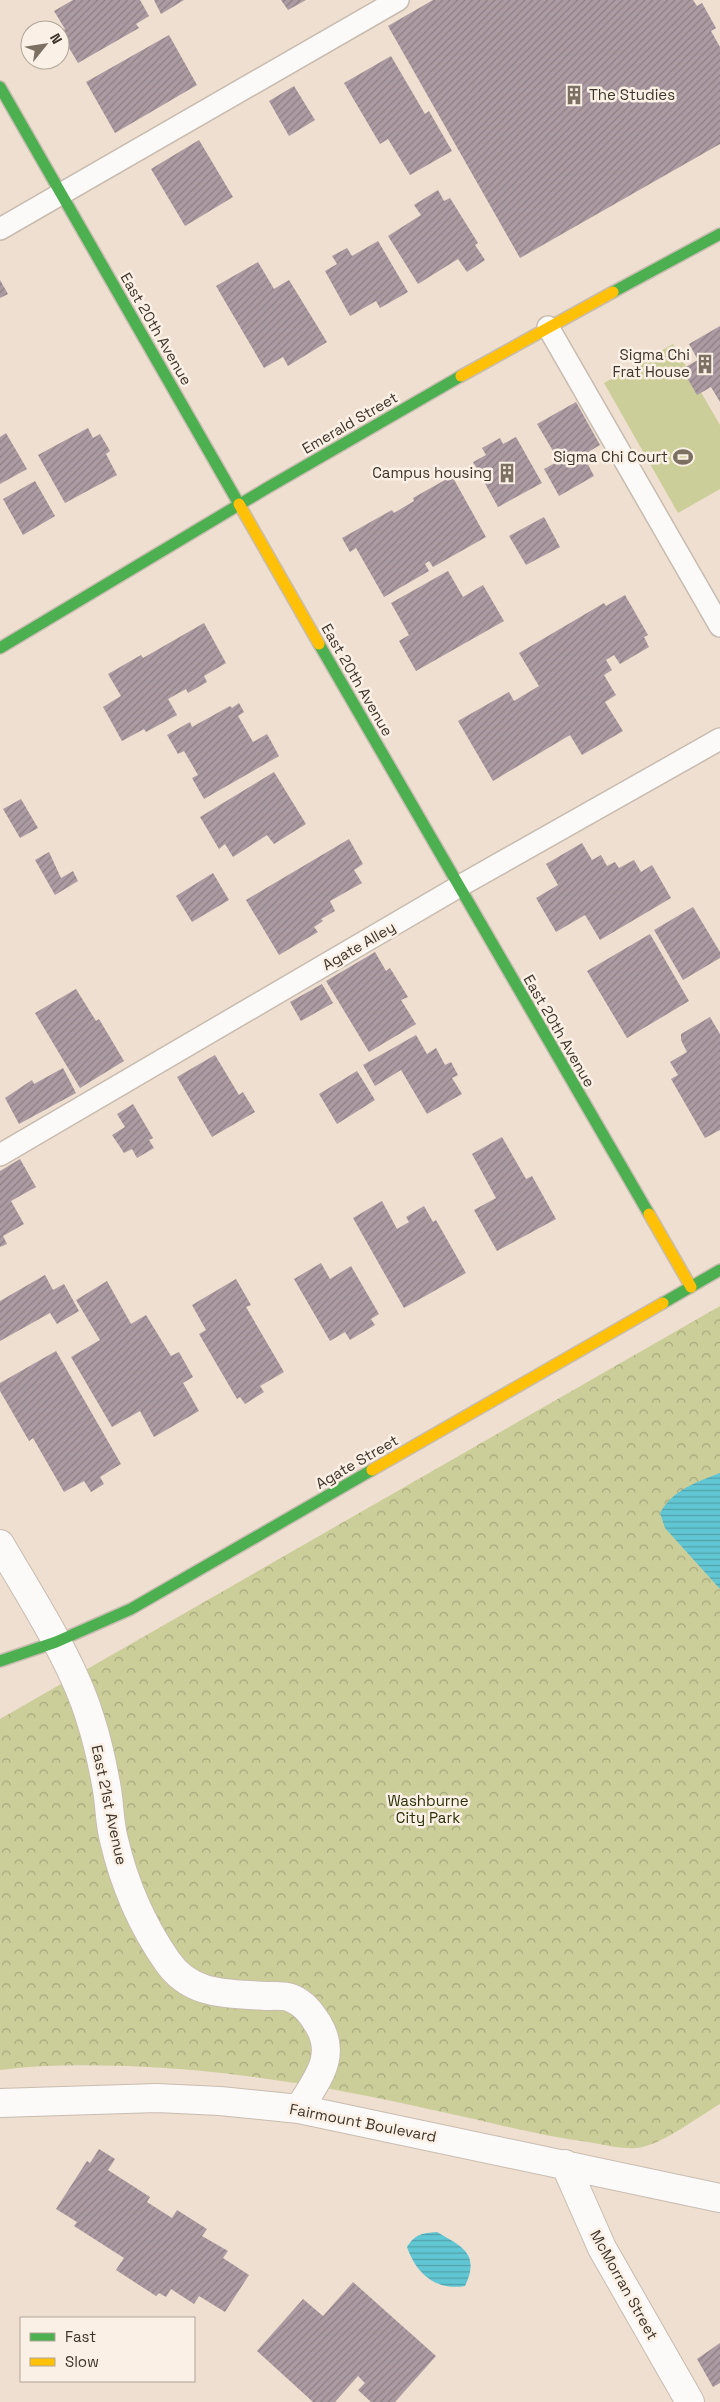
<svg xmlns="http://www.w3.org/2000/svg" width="720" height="2402" font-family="'Space Grotesk',sans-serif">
<defs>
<pattern id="park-crowns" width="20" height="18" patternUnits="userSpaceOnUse" patternTransform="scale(1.25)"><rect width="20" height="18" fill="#ccce99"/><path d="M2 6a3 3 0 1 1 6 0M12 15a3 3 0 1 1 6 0" fill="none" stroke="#a7a87d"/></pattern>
<pattern id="water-rules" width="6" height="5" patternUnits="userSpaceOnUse" patternTransform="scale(1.25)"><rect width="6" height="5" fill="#61c6d3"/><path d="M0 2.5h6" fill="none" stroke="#51a2ab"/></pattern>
<pattern id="building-hatch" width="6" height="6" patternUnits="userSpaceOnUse" patternTransform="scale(1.25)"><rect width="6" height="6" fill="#ac9ba2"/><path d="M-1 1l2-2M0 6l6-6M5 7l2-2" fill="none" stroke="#8d7f84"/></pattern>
</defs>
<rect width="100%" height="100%" fill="#eedfd0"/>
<path fill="#ccce99" d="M673,344L720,425V489L678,513L604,383Z"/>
<path fill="url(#park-crowns)" d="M720,1306V2104C698,2117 662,2145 637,2148C621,2149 604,2145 588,2142C536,2135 485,2121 433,2110C332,2087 232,2070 128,2066C85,2065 43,2064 0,2070V1719Z"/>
<path fill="url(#water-rules)" d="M720,1473V1589L665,1528L660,1513C674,1489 695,1483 720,1473Z
M437,2232C463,2247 480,2254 465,2286C435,2291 416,2273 407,2247C415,2234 423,2233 437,2232Z"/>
<path fill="url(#building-hatch)" d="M73,0H140L149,16L136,24L139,28L78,63L60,33L65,29L54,11Z
M154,0H184L161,14Z
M281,0H306L288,10Z
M433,0H693L697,6L702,3L716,28L711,31L720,47V144L520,258L388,26Z
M169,35L197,85L115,133L86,82Z
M391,56L425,114L429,111L452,151L410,175L388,139L380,144L344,83Z
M294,86L315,120L289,136L269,101Z
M199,140L233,197L185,226L151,169Z
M438,190L444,201L450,198L478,243L475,245L485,260L467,272L458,259L418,284L388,236L421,215L414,205Z
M378,241L408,292L380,308L376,301L350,316L325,271L337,264L332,256L347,248L352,256Z
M258,262L274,289L289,280L327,342L288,366L283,357L264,368L216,286Z
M0,280L8,294L0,298Z
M720,326V402L711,387L697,395L682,369L698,360L689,344Z
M576,402L600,445L583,455L594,476L559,496L544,469L559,461L537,424Z
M88,428L93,438L100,434L110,451L106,454L117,475L65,503L38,455Z
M6,433L27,469L0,484V437Z
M516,437L542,483L498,507L473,462L486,455L482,448L500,438L503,444Z
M452,476L486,537L433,567L429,561L425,564L429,571L384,597L356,548L350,552L342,538L392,510L394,513L414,501L413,498Z
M35,481L55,516L23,535L3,499Z
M544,517L560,547L526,565L509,536Z
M448,571L463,597L483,585L504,621L416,671L399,641L409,635L391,603Z
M625,595L648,635L644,637L649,647L620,664L614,655L606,660L612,670L604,675L616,695L605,702L623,731L582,755L570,735L493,781L458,721L509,692L514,701L539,686L519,653L604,603L606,606Z
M204,623L226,663L204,676L207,682L188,693L186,689L168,699L177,715L146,732L144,729L122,741L103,707L121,696L108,674L141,655L143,658Z
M239,703L244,712L238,716L253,742L267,734L279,756L204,799L192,778L198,775L184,751L178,754L167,735L190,722L192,727L230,706L232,708Z
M274,772L306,824L274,844L267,835L233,857L225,844L219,849L200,817Z
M21,799L38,828L20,838L3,809Z
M349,839L363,864L354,870L362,883L330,901L335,911L321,919L323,921L314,927L318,932L279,955L246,900Z
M582,843L592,860L601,855L607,866L615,862L619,868L634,860L641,872L652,865L671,898L600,940L585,915L556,932L536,898L558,885L546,864Z
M49,852L61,878L73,871L78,881L55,895L35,860Z
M213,873L229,900L192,922L176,896Z
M693,907L720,952V958L683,980L654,930Z
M650,934L689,1001L627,1038L587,971Z
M375,952L386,971L390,968L408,997L401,1000L416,1024L369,1052L326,981Z
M322,984L333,1003L301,1021L290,1002Z
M76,989L96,1021L99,1019L124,1061L80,1088L35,1013Z
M710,1017L720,1034V1130L705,1138L671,1079L678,1075L670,1062L687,1052L681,1040V1034Z
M416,1035L427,1054L436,1048L445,1065L451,1062L458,1075L452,1078L462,1094L427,1114L401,1070L375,1086L363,1065Z
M215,1055L239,1095L243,1092L255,1112L212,1137L177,1077Z
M63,1068L76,1093L19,1124L5,1098L32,1080L34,1084Z
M357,1071L375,1100L337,1124L319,1094Z
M133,1104L153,1138L149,1140L154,1148L137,1158L132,1149L124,1153L112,1135L125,1127L117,1114Z
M502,1137L526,1179L532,1176L556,1219L497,1251L474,1210L496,1198L472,1154Z
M20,1159L36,1187L11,1201L24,1224L3,1236L7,1244L0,1247V1171Z
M382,1201L397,1229L409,1222L406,1217L424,1206L433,1222L436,1220L466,1273L404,1308L353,1218Z
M321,1263L330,1279L351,1266L379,1314L371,1319L375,1325L350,1340L345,1332L330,1341L294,1279Z
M45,1275L53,1290L64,1284L79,1311L57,1324L50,1313L0,1341V1301Z
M236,1279L251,1305L246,1307L284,1372L260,1386L264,1392L245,1404L240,1397L237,1399L199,1334L206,1330L192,1305Z
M107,1281L131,1324L146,1315L171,1356L179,1352L193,1377L183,1383L199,1411L154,1437L140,1411L112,1427L71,1357L100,1340L76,1300Z
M56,1351L121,1464L100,1477L104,1484L91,1492L84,1481L64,1492L33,1438L29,1441L0,1391V1383Z
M99,2149L115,2159L108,2170L150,2197L147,2202L172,2218L177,2210L207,2229L202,2236L228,2251L223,2258L249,2275L225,2312L199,2296L194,2304L171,2289L166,2297L159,2293L156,2296L116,2270L124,2258L74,2226L77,2222L56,2209L87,2161L90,2163Z
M353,2282L436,2356L395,2402H371L358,2390L365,2383L358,2376L335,2402H313L257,2351L303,2299L323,2316Z
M720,2343V2383L713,2387L697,2359Z"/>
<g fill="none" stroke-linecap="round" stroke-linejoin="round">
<defs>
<path id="lane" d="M0,229L398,0
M548,327L720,626
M0,1155L458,887L720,739"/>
<path id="street" d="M0,1544C30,1596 73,1661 90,1718C97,1739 102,1762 106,1784C110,1803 109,1822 114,1840C124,1883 142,1925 167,1961C191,1996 226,1993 265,1996C273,1996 284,1995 291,1998C304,2003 311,2013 318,2024C338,2057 316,2080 299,2109
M0,2103L157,2098L220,2101L299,2109L720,2198
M565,2164L602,2248L690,2402"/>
<path id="fast" d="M0,87L239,504
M613,292L720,234
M319,644L649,1214
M0,648L267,488L461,376
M663,1303L720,1270
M0,1661L56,1642L131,1609L372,1470"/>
<path id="slow" d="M461,376L613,292
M239,504L319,644
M649,1214L691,1287
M372,1470L663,1303"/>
</defs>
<use href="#lane" stroke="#c8bcb0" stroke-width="24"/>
<use href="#street" stroke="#c8bcb0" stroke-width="30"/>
<use href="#fast" stroke="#c8bcb0" stroke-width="14"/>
<use href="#slow" stroke="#c8bcb0" stroke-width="14"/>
<use href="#lane" stroke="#fcfaf8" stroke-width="21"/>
<use href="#street" stroke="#fcfaf8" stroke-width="28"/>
<use href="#fast" stroke="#4caf50" stroke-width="11"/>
<use href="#slow" stroke="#ffc107" stroke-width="11"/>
</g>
<defs>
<symbol id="building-bare" viewBox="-9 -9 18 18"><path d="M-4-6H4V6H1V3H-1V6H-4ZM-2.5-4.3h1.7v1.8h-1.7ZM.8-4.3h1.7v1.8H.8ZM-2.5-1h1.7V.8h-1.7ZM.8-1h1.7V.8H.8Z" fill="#7c7063" stroke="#fbf0e5" stroke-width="2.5" paint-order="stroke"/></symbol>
<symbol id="stadium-bare" viewBox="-9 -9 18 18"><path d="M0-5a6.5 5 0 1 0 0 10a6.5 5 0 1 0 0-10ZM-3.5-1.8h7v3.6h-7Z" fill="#7c7063" stroke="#fbf0e5" stroke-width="2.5" paint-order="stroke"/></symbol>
</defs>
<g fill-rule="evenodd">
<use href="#building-bare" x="560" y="81" width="28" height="28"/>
<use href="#building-bare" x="691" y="350" width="28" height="28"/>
<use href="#stadium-bare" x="669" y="443" width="28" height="28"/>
<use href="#building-bare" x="493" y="459" width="28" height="28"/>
</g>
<g text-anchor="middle" stroke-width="5" stroke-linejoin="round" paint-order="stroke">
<g font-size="15" fill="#3f3429" stroke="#fbf0e5" text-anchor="end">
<text x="589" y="100" text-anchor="start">The Studies</text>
<text x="690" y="360">Sigma Chi<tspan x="690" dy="17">Frat House</tspan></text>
<text x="668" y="462">Sigma Chi Court</text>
<text x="492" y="478">Campus housing</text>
</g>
<g font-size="15" fill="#3f3429" stroke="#fbf0e5">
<text transform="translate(156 329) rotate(60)" y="5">East 20th Avenue</text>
<text transform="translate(350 423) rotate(-30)" y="5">Emerald Street</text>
<text transform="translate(357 680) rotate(60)" y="5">East 20th Avenue</text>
<text transform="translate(359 946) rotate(-30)" y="5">Agate Alley</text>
<text transform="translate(559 1031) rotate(60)" y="5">East 20th Avenue</text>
<text transform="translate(357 1462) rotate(-30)" y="5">Agate Street</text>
<text transform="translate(109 1805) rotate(78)" y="5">East 21st Avenue</text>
<text transform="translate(363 2123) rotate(11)" y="5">Fairmount Boulevard</text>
<text transform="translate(624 2285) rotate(61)" y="5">McMorran Street</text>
</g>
<g font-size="15" fill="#2b3209" stroke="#fbf0e5">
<text x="428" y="1806">Washburne<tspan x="428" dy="17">City Park</tspan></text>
</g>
</g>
<rect x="20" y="2317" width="175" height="65" fill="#fbf0e5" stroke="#b0a59a"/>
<rect x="30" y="2333" width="25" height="8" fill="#4caf50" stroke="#b0a59a"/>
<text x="65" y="2342" font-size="15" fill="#3f3429">Fast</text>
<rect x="30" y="2358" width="25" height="8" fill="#ffc107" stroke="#b0a59a"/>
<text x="65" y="2367" font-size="15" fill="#3f3429">Slow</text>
<g transform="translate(45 45) rotate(60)"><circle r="24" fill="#fbf0e5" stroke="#b0a59a"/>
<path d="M0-4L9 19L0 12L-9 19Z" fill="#7c7063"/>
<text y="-8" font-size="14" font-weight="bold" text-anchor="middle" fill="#3f3429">N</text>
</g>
</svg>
